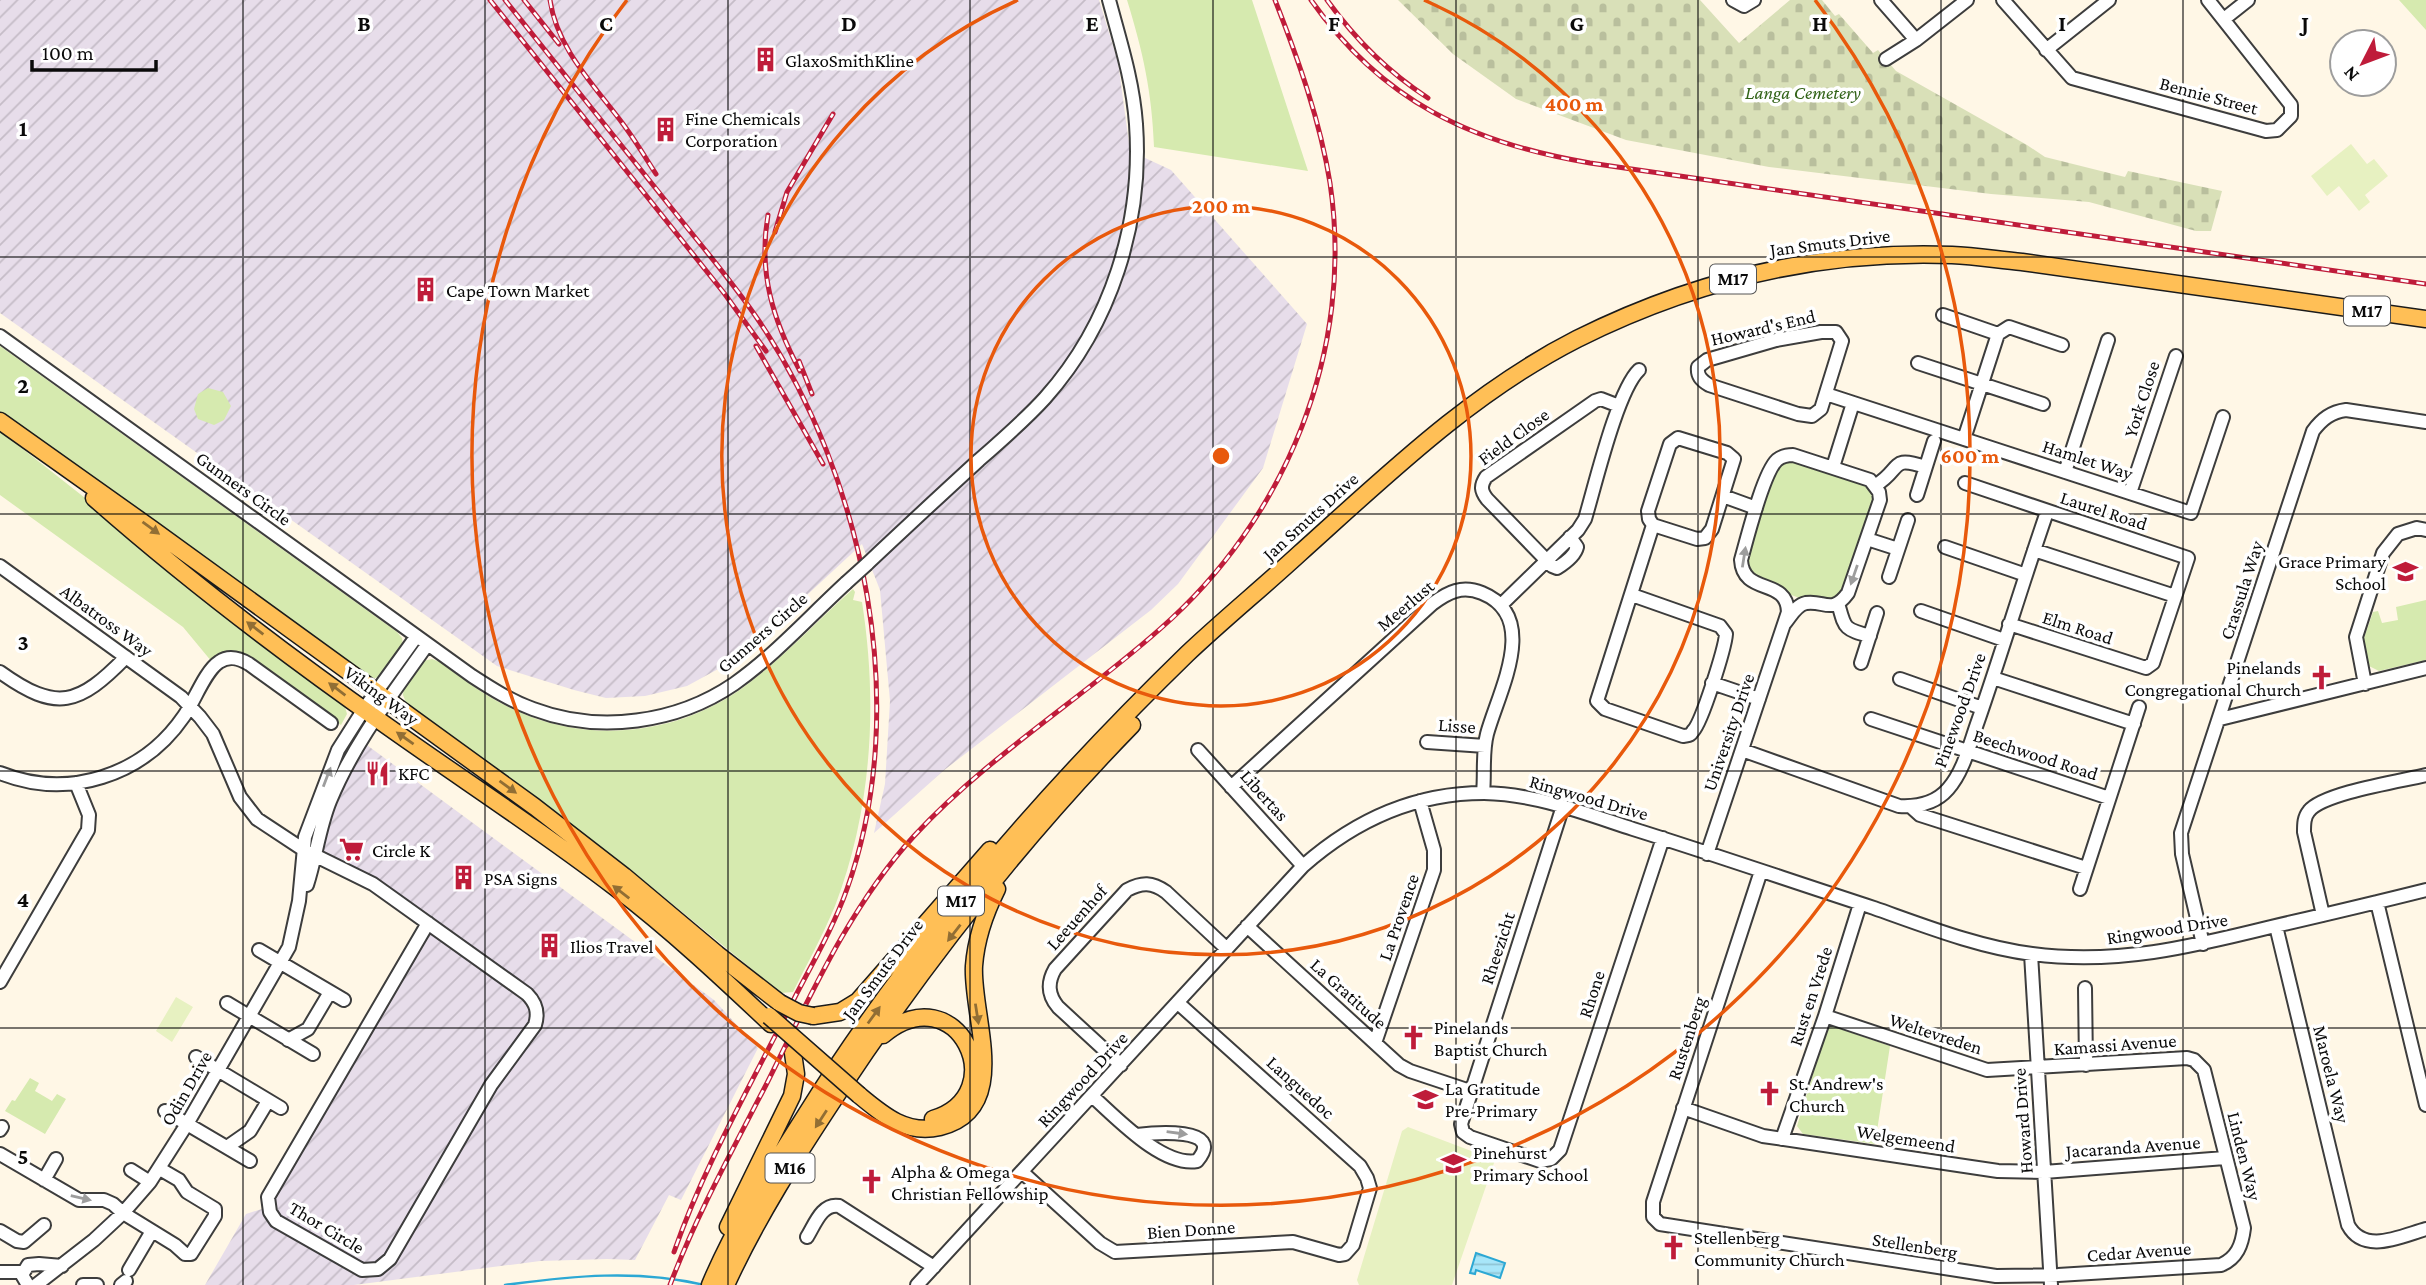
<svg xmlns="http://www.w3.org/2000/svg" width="2426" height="1285" font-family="'Crimson Pro',serif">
<defs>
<pattern id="industrial-furrows" width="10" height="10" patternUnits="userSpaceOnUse" patternTransform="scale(1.75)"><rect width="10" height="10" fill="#e7ddea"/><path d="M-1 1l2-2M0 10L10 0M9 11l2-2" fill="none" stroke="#c5bcc7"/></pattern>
<pattern id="cemetery-stones" width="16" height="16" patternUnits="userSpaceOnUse" patternTransform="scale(1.75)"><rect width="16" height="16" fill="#d9e0b8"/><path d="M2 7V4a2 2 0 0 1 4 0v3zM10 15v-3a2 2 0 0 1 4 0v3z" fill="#b9bf9d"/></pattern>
<pattern id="water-rules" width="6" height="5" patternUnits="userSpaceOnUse" patternTransform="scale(1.75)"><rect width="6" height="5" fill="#a8e6f9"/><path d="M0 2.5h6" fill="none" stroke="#8fc4d4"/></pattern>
</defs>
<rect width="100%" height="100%" fill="#fff7e6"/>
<path fill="url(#industrial-furrows)" d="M0,0H1099L1118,62L1130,151L1171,170L1307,324L1263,468L1178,584L1151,610L943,771L874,833L885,784L890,701L880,590L862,544L750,648L720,668L687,686L645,696L606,698L574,690L497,666L0,313Z
M360,740L714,1000L758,1048L681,1200L669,1195L635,1260L607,1259L540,1261L354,1285H205L246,1214L268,1207L427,923L315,856Z"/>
<path fill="#d6eaaf" d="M1127,0H1252L1308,171L1154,147C1152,92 1143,52 1127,0Z
M2399,0H2426V30Z
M0,346L397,632L402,638L403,648L380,679L379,677L371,679L0,413Z
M208,388L223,392L231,406L224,420L214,425L198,419L194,409L198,394Z
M0,431L348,705L345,707L347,714L341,725L247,657L212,662L183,627L0,495Z
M1788,458L1868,484L1875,498L1846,591L1837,601H1808L1780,591L1743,569L1774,469Z
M853,589L855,592L853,600L862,602C878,704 872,809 835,906C823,935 807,964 793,992L781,993L632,871L540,800L407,705L403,695L404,685L423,661L432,659L440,662C464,680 489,699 517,711C589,744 676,735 741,689C781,660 816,622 853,589Z
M2426,600V660L2379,671L2369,666L2363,641L2373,612L2378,611L2382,623L2398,620L2396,607Z
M1832,1026L1890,1046L1875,1144L1803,1134L1797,1126L1827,1029Z
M30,1078L39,1083L35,1091L52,1101L57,1094L66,1099L45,1134L5,1111L12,1100L15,1101Z"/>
<path fill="url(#cemetery-stones)" d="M1398,0H1700L1739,43L1790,0H1822L1835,16L1839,14L1873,53L1878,50L1896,71L2027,145L2045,157L2125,177L2128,171L2222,191L2211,231H2196L2089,202L1991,194L1769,167L1626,140L1516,99L1453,54Z"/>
<path fill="#e7f1c1" d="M2351,144L2367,164L2374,159L2388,176L2365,195L2370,202L2359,211L2339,186L2327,196L2311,176Z
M176,997L193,1007L172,1042L156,1031Z
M1408,1127L1495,1160L1452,1285H1359L1357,1280L1402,1131Z"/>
<path fill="url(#water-rules)" stroke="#2ca8d4" stroke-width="2" d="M1476,1253L1505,1263L1500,1278L1476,1270L1475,1274L1470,1273Z"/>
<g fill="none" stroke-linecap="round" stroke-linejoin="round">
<path stroke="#2ca8d4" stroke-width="2.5" d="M505,1285C571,1276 638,1269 704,1285"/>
<defs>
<path id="minor" d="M1733,0L1744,6L1754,0
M1881,0L1916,40
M2003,0L2072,78L2266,131L2277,130L2291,116V105L2208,0
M2224,19L2248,0
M2046,50L2109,0
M1886,59L1916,40L1967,0
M1943,315L1998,334L2009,327L2062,345
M1821,332H1836L1842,341L1821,409L1812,416L1798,414L1709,385C1701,380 1697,376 1698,367L1707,360L1776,340Z
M0,336L472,676C492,689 511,701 533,709C599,734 677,723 734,684C774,656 809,617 846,583
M1918,363L2043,404
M1826,394L2191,513L2223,417
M1678,438L1727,453L1734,459L1712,529L1705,538L1697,539L1653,525L1649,519L1648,511L1670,444Z
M1964,439L1998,334
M1833,467L1853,403
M2065,472L2108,340
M1965,483L2188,558L2153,663L2146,668L2009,624
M1876,485C1902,469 1890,455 1925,467
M2130,493L2176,356
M1917,495L1934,441
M1723,496L1756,508
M1570,537L1577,547C1575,556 1565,563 1557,568L1552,566L1487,499C1481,491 1480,486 1486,477L1595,401L1601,399L1619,406
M1867,539L1898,549
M1945,547L2026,575
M2034,550L2175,596
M867,564C904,529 942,494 979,460C1002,440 1025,420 1045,398C1111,324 1143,223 1136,124C1133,81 1120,41 1109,0
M0,566L181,697L200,717L213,734L240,797L257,819L304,850L373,884L527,994C536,1003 539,1012 535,1025L491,1085L390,1259L378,1269L362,1270L276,1221L270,1212L268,1197L428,923
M1889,577L1908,520
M1632,595L1720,626L1726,634C1725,648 1702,722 1693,731C1690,736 1689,735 1683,736L1605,709L1597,701L1653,525
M1838,603C1845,628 1843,629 1870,636
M1501,605L1578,530L1585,519C1595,486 1617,391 1639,370
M1921,611L2004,640
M1861,663L1877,613
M0,672C57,713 79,705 126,657
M1993,678L2134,724
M1900,679L1982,708
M1712,683L1759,699
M2365,684L2356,637L2383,553L2398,534L2417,528L2426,530
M1871,719L2109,798
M2220,719L2426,668
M1427,742L1485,746
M1198,750L1303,866
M1742,750L1899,806C1917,807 1935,804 1948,789C1964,771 1970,743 1978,721C2002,652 2023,581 2047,512
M0,773C68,800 143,776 184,716C194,702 205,671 219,662C229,655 239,658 249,664L331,723
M1231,787L1432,604C1448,592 1462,585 1482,593C1541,617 1498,693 1487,734C1482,753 1485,774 1483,793
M1563,806L1461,1124L1463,1132L1470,1137L1540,1161L1551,1159L1560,1150L1663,838
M1910,806L1920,815L2086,868
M1707,854L1788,612C1787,577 1743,596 1741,560C1747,539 1763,473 1777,460C1782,456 1787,455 1793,455L1870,480L1879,492L1880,500L1848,593C1832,615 1824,600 1806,603C1796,605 1791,616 1785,623
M1761,871L1653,1202V1217L1660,1224L1996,1276L2058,1275L2221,1265C2237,1258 2242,1245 2244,1228L2204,1070L2194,1060L2187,1058L1987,1070L1825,1016
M307,885C316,857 319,828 330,801C354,743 391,696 427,645
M2080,889L2139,707
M2377,902L2426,1105
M2323,915L2304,832C2304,824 2304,817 2309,811C2323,793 2401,781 2426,775
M1247,926L1399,1065L1410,1071L1470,1091
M2276,926L2348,1225C2364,1255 2401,1236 2426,1229
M2203,944L2182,854L2181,833L2313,431C2322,419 2331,412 2346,410L2426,422
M259,950L344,1000
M2031,954L2051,1285
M0,982L88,830L89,815L76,783
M2085,988L2086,1065
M227,1003L313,1054
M288,1040L308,1029L330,992
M1375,1043L1434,870V850L1420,801
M196,1057L281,1108
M1121,1065L1058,1007C1048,995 1047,983 1055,969L1127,890C1142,882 1152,882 1166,892L1227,949
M1092,1096C1117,1118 1162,1167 1197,1161C1227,1126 1152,1133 1137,1135
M1683,1108L1763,1136L1998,1171L2044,1172L2225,1158
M165,1111L250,1161
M0,1130L2,1127
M1782,1139L1825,1016L1860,904
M227,1147L250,1131L268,1101
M0,1154L79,1200H104L113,1204L123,1213L175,1245L185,1254H191L215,1216V1209L187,1192L179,1180L160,1169
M131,1170L150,1182
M1022,1172L1100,1243L1115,1252L1293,1242L1339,1255L1345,1254L1353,1245L1370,1188L1367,1178L1360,1166L1178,1003
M44,1180L56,1159
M0,1231L17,1241L24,1242L44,1225
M807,1237C815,1224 822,1203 839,1206L934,1267
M129,1270L152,1231
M0,1272H23
M28,1285L22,1275L28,1265L39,1264L62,1266
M36,1285L94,1240L123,1213L150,1182L187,1124L289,947L299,901L305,837L338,750L364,709L416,637
M83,1285H97
M121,1285L126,1281
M917,1285L1303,866C1354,821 1415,793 1484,793C1536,794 1584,813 1633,829C1713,854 1794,882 1874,908C1925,926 1978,947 2032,954C2117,965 2190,947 2271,927C2323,915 2374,903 2426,890"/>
<path id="major" d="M0,421L152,529L535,807L624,876L717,954L780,1003
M94,498C187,580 286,655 387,726C463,780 542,831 616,888C671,930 721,977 771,1024
M813,1016L840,1012L858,1001L990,850
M883,1035C957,973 1015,1094 933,1119
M859,1095C883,1115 906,1135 940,1127C1013,1109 971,1016 974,966C976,939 985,913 997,889
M728,1227L792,1096L796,1074L793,1053
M710,1285C735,1225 771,1170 805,1116C911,946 1044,793 1187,654C1223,620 1262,588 1299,554C1387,475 1471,393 1577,339C1695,280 1821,250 1952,255C1976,256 1999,260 2022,262L2426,319
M726,1285C757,1217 797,1155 838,1093C924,963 1023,837 1132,725"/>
</defs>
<use href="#minor" stroke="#3d3d3d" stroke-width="16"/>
<use href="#major" stroke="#1b1b1b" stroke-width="19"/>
<use href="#minor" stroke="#fff" stroke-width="12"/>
<use href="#major" stroke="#ffbf56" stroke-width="16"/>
<defs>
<path id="rail" d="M490,0L724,293L766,351
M505,0C562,72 620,143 677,215C705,250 734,284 759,321C865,479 912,707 847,889C834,926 813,962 795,997C753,1081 705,1163 674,1252
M524,0L559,44
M550,0C557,49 595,86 623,124C635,140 645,157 656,174
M1311,0C1382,101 1471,143 1590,163L2426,284
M1327,0C1355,39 1388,72 1428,98
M768,215C758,273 773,320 800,371
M775,232L787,192L833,114
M756,346L823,464
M799,361L812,394
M670,1285C696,1216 732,1151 766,1085C809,999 849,907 914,836C987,757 1080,700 1160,629C1286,519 1355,350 1330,183C1320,120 1298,59 1275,0"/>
</defs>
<use href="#rail" stroke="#bf1c3a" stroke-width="5"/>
<use href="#rail" stroke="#fff" stroke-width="2.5" stroke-dasharray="8" stroke-linecap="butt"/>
<defs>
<path id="minor-bridge" d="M846,583L867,564"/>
<path id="major-bridge" d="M780,1003L799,1013L813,1016
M769,1016L859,1095"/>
</defs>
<use href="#minor-bridge" stroke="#3d3d3d" stroke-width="16" stroke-linecap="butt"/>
<use href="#major-bridge" stroke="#1b1b1b" stroke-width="19" stroke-linecap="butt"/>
<use href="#minor-bridge" stroke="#fff" stroke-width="12"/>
<use href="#major-bridge" stroke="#ffbf56" stroke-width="16"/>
</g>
<defs><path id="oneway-solid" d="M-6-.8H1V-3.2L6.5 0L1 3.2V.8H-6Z" transform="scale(1.75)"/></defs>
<g fill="#916e34">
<use href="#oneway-solid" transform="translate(151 528) rotate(36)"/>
<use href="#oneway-solid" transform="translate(255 628) rotate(-143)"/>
<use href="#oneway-solid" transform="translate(337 689) rotate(-143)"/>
<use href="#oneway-solid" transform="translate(405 738) rotate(-145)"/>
<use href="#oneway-solid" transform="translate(508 787) rotate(36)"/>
<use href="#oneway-solid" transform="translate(621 892) rotate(-142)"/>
<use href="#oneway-solid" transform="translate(954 933) rotate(128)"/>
<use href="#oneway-solid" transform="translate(977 1014) rotate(81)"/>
<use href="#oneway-solid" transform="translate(874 1015) rotate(-54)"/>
<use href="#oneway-solid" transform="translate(821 1119) rotate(123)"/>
</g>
<g fill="#9d9d9d">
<use href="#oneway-solid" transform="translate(1744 557) rotate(-81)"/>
<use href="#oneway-solid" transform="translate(1854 575) rotate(109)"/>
<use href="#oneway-solid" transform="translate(327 777) rotate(-69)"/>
<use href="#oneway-solid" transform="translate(1177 1133) rotate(8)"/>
<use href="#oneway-solid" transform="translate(81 1198) rotate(13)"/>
</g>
<path fill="none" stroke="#0a0a0a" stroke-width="2" stroke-opacity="0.55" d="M243,0V1285M485,0V1285M728,0V1285M970,0V1285M1213,0V1285M1456,0V1285M1698,0V1285M1941,0V1285M2183,0V1285M0,257H2426M0,514H2426M0,771H2426M0,1028H2426"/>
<g fill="none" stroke="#e8590c" stroke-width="3.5">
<circle cx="1221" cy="456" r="250"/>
<path d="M1424 0A499 499 0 1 1 1018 0"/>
<path d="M1815 0A749 749 0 1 1 627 0"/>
</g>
<defs>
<symbol id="building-bare" viewBox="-9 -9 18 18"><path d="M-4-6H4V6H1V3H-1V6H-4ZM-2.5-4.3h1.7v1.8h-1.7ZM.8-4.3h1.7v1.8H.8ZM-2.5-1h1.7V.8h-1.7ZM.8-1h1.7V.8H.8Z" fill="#bf1c3a" stroke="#fff" stroke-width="2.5" paint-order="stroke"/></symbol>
<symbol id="school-bare" viewBox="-9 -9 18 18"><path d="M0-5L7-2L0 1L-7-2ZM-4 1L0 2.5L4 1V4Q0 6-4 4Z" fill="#bf1c3a" stroke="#fff" stroke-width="2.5" paint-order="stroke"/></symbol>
<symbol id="church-bare" viewBox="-9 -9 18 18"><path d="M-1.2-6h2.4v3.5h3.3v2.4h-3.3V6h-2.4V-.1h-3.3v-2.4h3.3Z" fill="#bf1c3a" stroke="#fff" stroke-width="2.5" paint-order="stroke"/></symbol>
<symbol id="restaurant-bare" viewBox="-9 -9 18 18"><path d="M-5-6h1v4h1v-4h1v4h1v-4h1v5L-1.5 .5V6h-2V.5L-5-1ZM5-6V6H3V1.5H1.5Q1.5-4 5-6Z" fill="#bf1c3a" stroke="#fff" stroke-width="2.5" paint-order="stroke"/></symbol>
<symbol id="supermarket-bare" viewBox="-9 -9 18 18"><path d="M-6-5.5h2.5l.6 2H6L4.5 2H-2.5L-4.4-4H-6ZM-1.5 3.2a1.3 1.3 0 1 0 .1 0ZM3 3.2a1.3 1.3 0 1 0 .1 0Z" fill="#bf1c3a" stroke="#fff" stroke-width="2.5" paint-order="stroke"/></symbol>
</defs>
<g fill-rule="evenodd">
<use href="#building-bare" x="748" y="42" width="35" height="35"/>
<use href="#building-bare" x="648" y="112" width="35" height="35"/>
<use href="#building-bare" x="408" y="272" width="35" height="35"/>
<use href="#school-bare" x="2388" y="554" width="35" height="35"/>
<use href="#church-bare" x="2304" y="660" width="35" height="35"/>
<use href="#restaurant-bare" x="360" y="756" width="35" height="35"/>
<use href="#supermarket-bare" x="334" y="832" width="35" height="35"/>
<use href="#building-bare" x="446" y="860" width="35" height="35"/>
<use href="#building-bare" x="532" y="928" width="35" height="35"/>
<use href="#church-bare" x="1396" y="1020" width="35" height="35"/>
<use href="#church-bare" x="1752" y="1076" width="35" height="35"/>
<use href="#school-bare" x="1408" y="1082" width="35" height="35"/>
<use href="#school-bare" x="1436" y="1146" width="35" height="35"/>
<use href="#church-bare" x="854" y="1164" width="35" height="35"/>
<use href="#church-bare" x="1656" y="1230" width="35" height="35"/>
</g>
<g text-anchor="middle" stroke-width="7" stroke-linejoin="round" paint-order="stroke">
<g fill="#fff" stroke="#545454" stroke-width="2">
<rect x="1710" y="264.5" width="46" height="29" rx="5"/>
<rect x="2344" y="296.5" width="46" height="29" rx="5"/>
<rect x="938" y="886.5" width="46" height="29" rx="5"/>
<rect x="765.5" y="1153.5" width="49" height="29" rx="5"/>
</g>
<g font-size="18" font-weight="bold" fill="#0a0a0a">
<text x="1733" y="285">M17</text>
<text x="2367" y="317">M17</text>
<text x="961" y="907">M17</text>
<text x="790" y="1174">M16</text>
</g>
<g font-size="19" fill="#0a0a0a" stroke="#fff" text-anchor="start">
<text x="785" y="67">GlaxoSmithKline</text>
<text x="685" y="125">Fine Chemicals<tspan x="685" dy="22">Corporation</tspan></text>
<text x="446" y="297">Cape Town Market</text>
<text x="2386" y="568" text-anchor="end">Grace Primary<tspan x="2386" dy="22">School</tspan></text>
<text x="2301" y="674" text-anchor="end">Pinelands<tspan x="2301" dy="22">Congregational Church</tspan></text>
<text x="398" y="780">KFC</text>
<text x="372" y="857">Circle K</text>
<text x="484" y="885">PSA Signs</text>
<text x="570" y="953">Ilios Travel</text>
<text x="1434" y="1034">Pinelands<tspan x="1434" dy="22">Baptist Church</tspan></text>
<text x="1789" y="1090">St. Andrew's<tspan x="1789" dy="22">Church</tspan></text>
<text x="1445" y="1095">La Gratitude<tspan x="1445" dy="22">Pre-Primary</tspan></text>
<text x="1473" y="1159">Pinehurst<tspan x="1473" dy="22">Primary School</tspan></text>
<text x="891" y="1178">Alpha &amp; Omega<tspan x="891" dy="22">Christian Fellowship</tspan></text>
<text x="1694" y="1244">Stellenberg<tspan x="1694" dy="22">Community Church</tspan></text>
</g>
<g font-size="19" font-style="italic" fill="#326318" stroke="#fff">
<text x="1803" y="99">Langa Cemetery</text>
</g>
<g font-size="19" fill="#0a0a0a" stroke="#fff">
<text transform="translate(2209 95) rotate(15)" y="7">Bennie Street</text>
<text transform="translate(1830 242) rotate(-7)" y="7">Jan Smuts Drive</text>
<text transform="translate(1763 327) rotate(-13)" y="7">Howard's End</text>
<text transform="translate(2141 399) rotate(-72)" y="7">York Close</text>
<text transform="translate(1513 436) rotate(-36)" y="7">Field Close</text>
<text transform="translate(2088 459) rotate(18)" y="7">Hamlet Way</text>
<text transform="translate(244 488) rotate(36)" y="7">Gunners Circle</text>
<text transform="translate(2104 510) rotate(18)" y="7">Laurel Road</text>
<text transform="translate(1310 516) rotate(-42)" y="7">Jan Smuts Drive</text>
<text transform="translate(2241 590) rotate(-72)" y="7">Crassula Way</text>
<text transform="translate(1405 605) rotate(-40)" y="7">Meerlust</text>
<text transform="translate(107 620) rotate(36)" y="7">Albatross Way</text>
<text transform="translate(2078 627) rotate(18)" y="7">Elm Road</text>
<text transform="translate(762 632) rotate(-41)" y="7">Gunners Circle</text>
<text transform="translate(382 695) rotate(36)" y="7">Viking Way</text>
<text transform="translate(1959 710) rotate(-70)" y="7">Pinewood Drive</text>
<text transform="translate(1457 725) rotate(4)" y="7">Lisse</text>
<text transform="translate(1728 732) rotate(-71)" y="7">University Drive</text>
<text transform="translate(2036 754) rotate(18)" y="7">Beechwood Road</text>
<text transform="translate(1265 795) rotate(48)" y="7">Libertas</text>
<text transform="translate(1589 797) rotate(16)" y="7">Ringwood Drive</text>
<text transform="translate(1076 917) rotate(-48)" y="7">Leeuenhof</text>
<text transform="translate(1398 917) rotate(-71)" y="7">La Provence</text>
<text transform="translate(2167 928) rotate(-9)" y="7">Ringwood Drive</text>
<text transform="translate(1497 948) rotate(-72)" y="7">Rheezicht</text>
<text transform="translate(882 969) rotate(-53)" y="7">Jan Smuts Drive</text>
<text transform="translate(1349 993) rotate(42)" y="7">La Gratitude</text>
<text transform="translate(1591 994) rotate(-72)" y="7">Rhone</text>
<text transform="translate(1810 996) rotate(-72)" y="7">Rust en Vrede</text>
<text transform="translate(1936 1033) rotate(18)" y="7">Weltevreden</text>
<text transform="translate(1686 1038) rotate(-72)" y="7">Rustenberg</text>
<text transform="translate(2115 1044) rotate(-4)" y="7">Kamassi Avenue</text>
<text transform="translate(2332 1074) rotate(76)" y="7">Maroela Way</text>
<text transform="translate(1082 1079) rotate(-47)" y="7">Ringwood Drive</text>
<text transform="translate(1301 1087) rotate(42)" y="7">Languedoc</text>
<text transform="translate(186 1088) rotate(-60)" y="7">Odin Drive</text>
<text transform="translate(2022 1121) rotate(-94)" y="7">Howard Drive</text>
<text transform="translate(1906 1138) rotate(9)" y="7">Welgemeend</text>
<text transform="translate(2133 1146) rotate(-4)" y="7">Jacaranda Avenue</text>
<text transform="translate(2245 1156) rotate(76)" y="7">Linden Way</text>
<text transform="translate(327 1227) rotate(31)" y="7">Thor Circle</text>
<text transform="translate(1191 1229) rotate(-4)" y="7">Bien Donne</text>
<text transform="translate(1915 1245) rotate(9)" y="7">Stellenberg</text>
<text transform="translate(2139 1251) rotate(-4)" y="7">Cedar Avenue</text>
</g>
</g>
<g font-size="23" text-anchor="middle" font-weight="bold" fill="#0a0a0a" stroke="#fff" stroke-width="7" stroke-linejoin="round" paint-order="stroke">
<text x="364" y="31">B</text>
<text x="606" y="31">C</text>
<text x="849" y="31">D</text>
<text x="1092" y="31">E</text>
<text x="1334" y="31">F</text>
<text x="1577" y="31">G</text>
<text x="1820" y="31">H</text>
<text x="2062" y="31">I</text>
<text x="2305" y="31">J</text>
<text x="23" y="136">1</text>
<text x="23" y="393">2</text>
<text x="23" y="650">3</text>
<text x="23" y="907">4</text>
<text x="23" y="1164">5</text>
</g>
<circle cx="1221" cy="456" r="10" fill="#e8590c" stroke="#fff" stroke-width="3.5"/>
<g font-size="21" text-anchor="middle" font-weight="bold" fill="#e8590c" stroke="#fff" stroke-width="7" stroke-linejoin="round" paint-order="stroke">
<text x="1574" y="111">400 m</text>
<text x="1221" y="213">200 m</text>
<text x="1970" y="463">600 m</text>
</g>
<g transform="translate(2363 63) rotate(228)"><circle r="33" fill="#ffffff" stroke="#9d9d9d" stroke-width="2"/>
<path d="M0-5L12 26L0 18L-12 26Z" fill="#bf1c3a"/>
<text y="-10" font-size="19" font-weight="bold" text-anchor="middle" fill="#0a0a0a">N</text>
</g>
<path d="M32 60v10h124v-10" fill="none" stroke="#0a0a0a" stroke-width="3.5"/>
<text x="42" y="60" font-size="21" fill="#0a0a0a" stroke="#ffffff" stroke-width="5" paint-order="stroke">100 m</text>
</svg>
